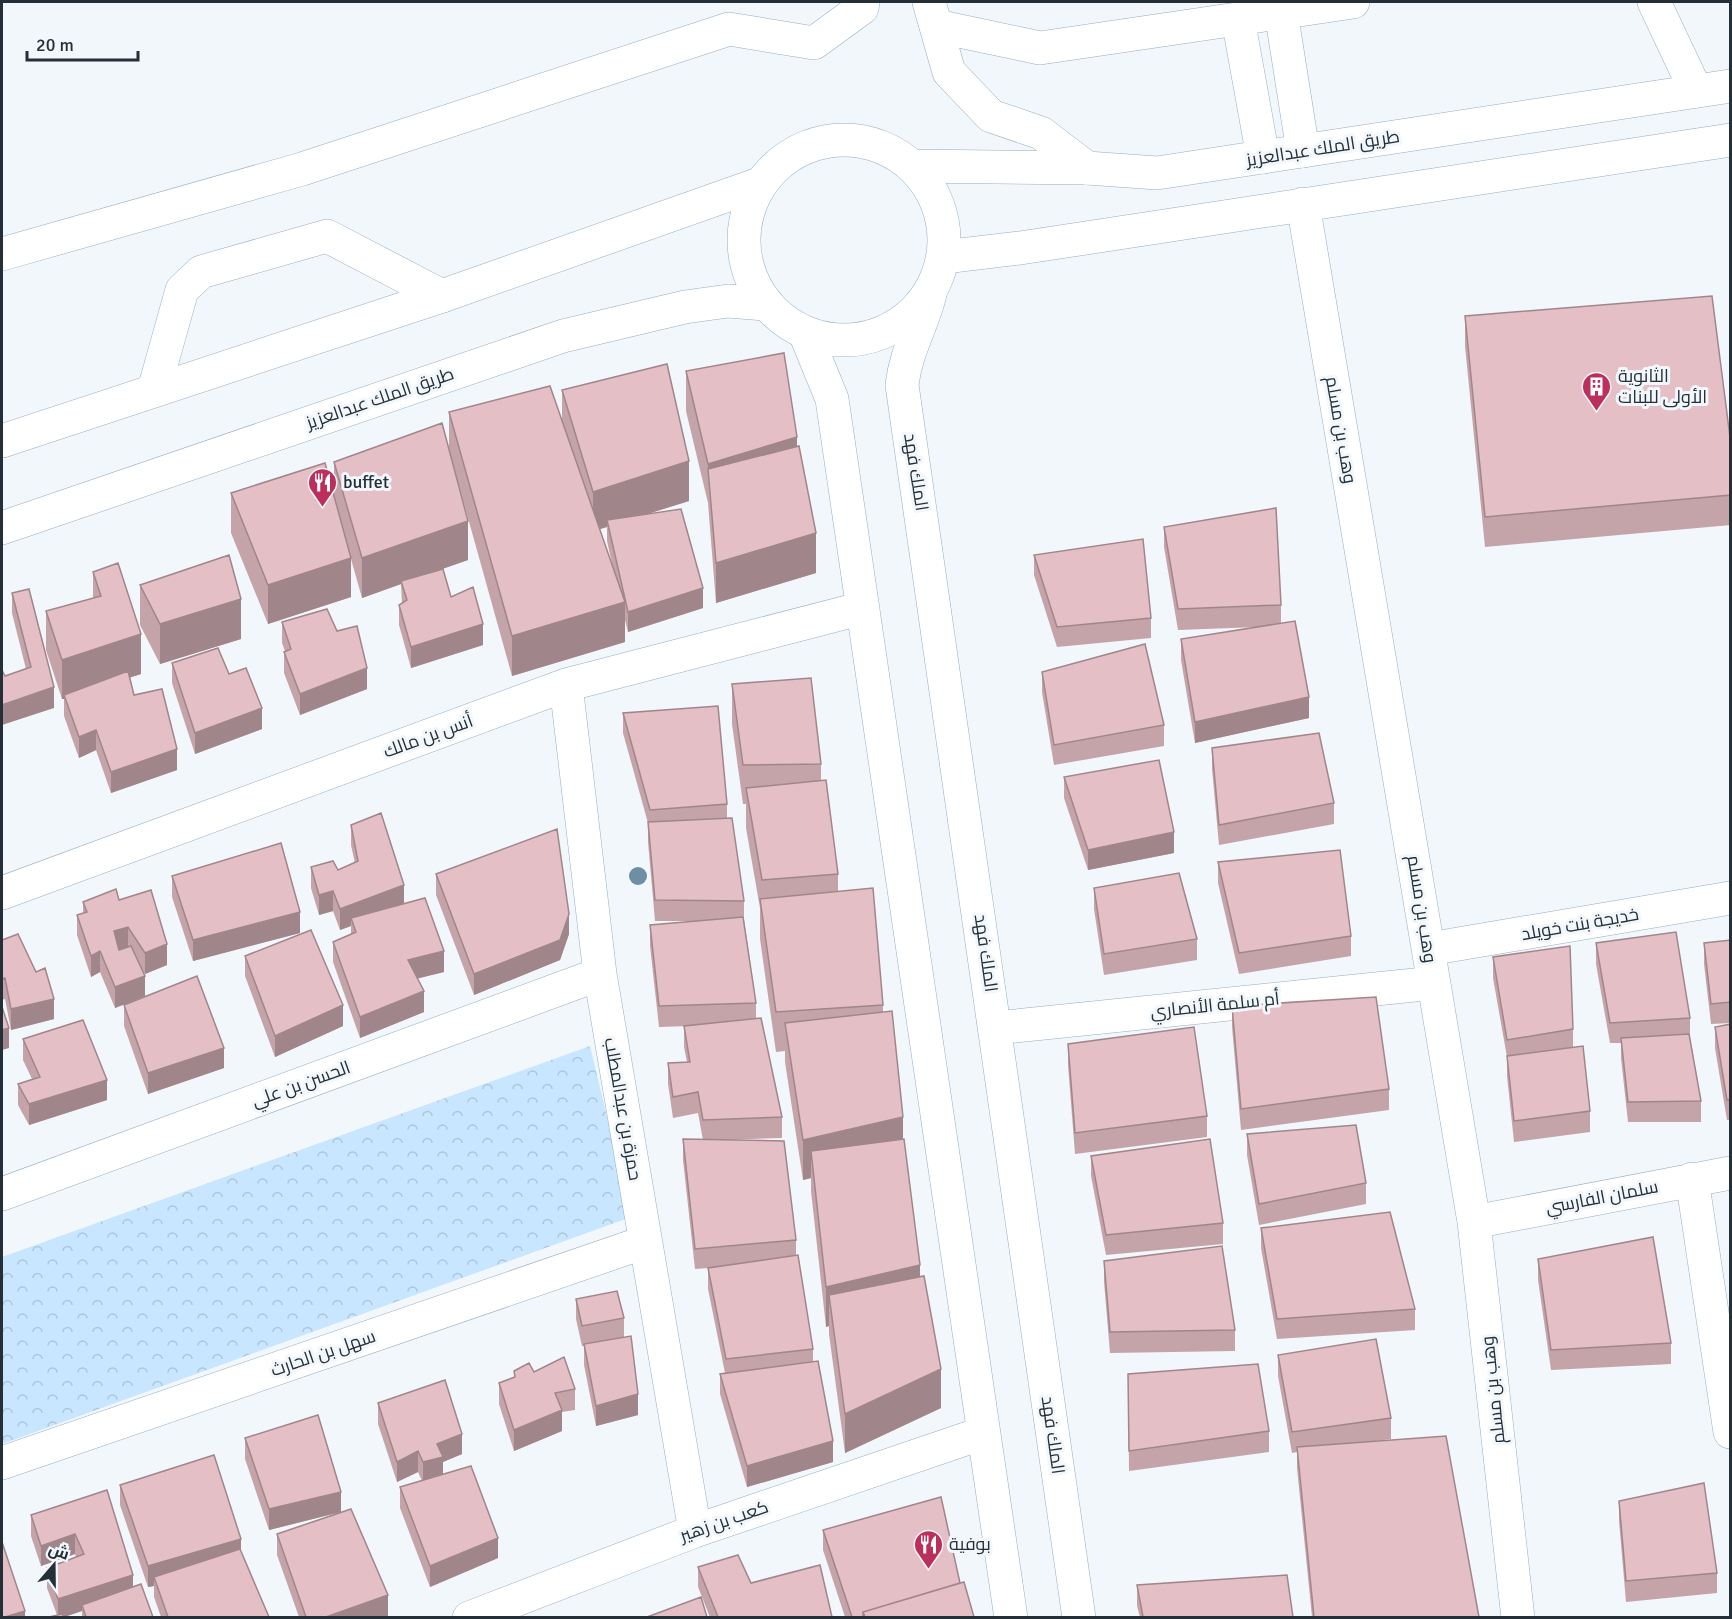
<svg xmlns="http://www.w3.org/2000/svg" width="1732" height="1619" font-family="Signika,Cairo,sans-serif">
<defs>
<pattern id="forest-crowns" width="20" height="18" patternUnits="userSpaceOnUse" patternTransform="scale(1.5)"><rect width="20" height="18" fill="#c8e6ff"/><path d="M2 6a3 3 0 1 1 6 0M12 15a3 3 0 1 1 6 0" fill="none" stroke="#acc6db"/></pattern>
</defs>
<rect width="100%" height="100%" fill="#f2f7fc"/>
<path fill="url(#forest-crowns)" d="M590,1046L631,1217L2,1444V1257Z"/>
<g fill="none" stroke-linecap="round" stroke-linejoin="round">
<defs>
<path id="minor" d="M929,2L949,72L991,116L1041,133L1087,168
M1654,2L1696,91
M1281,12L1303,151
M1238,19L1263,157
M936,26L1040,48L1353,2
M1303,204L1474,1222L1518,1618
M2,254L302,169L729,29L814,43L862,8L863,2
M930,294C922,327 906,350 902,385L1079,1618
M805,333L832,399L1011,1618
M154,390L182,290L201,272L327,236L442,296
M566,685L600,974L695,1531
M2,893L566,685L863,608
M1429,949L1730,898
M996,1028L1434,983
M1692,1179L1730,1432
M2,1194L600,974
M1474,1222L1730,1173
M2,1463L645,1242
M469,1618L695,1531L983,1433"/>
<path id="major" d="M744 240a100 100 0 1 1 200 0a100 100 0 1 1-200 0Z
M912,166L1087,168L1157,173L1730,86
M944,257L1020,248L1730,140
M2,441L442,296L759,184
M2,528L563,336L685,307L728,301L766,304"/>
</defs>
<use href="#minor" stroke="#94aec4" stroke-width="34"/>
<use href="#major" stroke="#94aec4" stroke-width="34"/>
<use href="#minor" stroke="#fff" stroke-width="33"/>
<use href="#major" stroke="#fff" stroke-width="33"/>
</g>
<circle fill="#6d8ea4" cx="638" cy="876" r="9"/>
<path fill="#c4a4a9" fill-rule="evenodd" d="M1465,316L1731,445V525L1485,547L1465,346Z
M686,371L797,447L816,573L716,603L708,503L686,411Z
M562,390L689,501L647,514L703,608L628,632L625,620V642L512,676L451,457L468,560L439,570L451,597L483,645L411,668L399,625V605L402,603L401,584L362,598L351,559V597L268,624L231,533V493L334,497V462L449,452V412L562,420ZM607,527V541L613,568L600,529Z
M1164,527L1281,605V623L1309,718L1195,743L1181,660V639L1258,627L1178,630L1164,547Z
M1034,555L1151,618V638L1057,647L1034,575Z
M93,572L141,674L130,677L134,695L177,770L111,793L96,750L79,758L64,716V699H62L46,650V611L93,598Z
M140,585L241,639L160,664L140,625Z
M12,593L54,708L5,676L26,669L12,613Z
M282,622L337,631L367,689L300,715L284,673V652L285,651L282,643Z
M172,663L229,674L262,729L195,754L172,683Z
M1042,672L1164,725V746L1054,765L1042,692Z
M732,684L821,764V781L838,874V891L883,1005V1012L903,1139L920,1277L941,1408L845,1453L829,1334V1326L826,1327L811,1191V1178L803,1180L785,1062V1051L776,1052L760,939V908L746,828V804H743L732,724Z
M623,713L727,804V818L744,901V919L756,1003V1019L782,1117V1138L717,1140L796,1240V1255L813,1349V1362L833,1462L747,1487L720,1394V1374L725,1373L708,1289V1268L695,1269L683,1160V1139L703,1140L698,1113L673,1118L668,1084V1063L687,1062L684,1047V1026H690L659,1027L650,946V925L696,921H655L648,842V823L623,733Z
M1212,748L1334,803V824L1219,845L1212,769Z
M1064,777L1174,853L1088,870L1064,798Z
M351,825L404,904L444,972L417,978L424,1012L360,1038L333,962V942L351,934V926L340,930L333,911L319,915L311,888V867L338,870L355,863L351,845Z
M1218,862L1351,936V956L1239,974L1218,883Z
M436,874L569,934L560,960L474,995L436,895Z
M172,876L300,933L193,961L172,897Z
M1094,888L1197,939V960L1104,975L1094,909Z
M119,900L167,965L145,974L142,969L145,996L115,1008L100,972L91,977L77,935V915L83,913V902Z
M2,940L54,1019L11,1030L5,999L2,1000Z
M1731,940V1023L1711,1024L1704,964V943Z
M1596,943L1690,1018V1037L1701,1101V1122H1628L1621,1058V1043H1610L1596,964Z
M245,956L343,1026L275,1057L245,976Z
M1493,957L1573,1029V1047L1590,1111V1132L1514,1142L1507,1076V1057L1493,978Z
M124,1005L224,1068L148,1094L124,1026Z
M1232,1006L1389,1089V1110L1241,1130L1232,1027Z
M1731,1024V1120H1727L1715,1048V1027Z
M23,1039L107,1100L29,1125L18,1105V1084L32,1079L23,1060Z
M1068,1044L1207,1116V1137L1075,1154L1068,1065Z
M1247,1134L1366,1183V1204L1259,1225L1247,1155Z
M1091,1156L1223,1223V1244L1106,1255L1091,1176Z
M1261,1228L1415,1309V1330L1277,1339L1261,1248Z
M1538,1259L1671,1343V1364L1551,1370L1538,1280Z
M1104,1261L1235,1330V1351L1110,1353L1104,1282Z
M576,1299L624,1318V1337L638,1415L596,1426L584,1365V1346H582L576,1319Z
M1278,1355L1391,1418V1439L1367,1442L1479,1617H1312L1297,1468V1452L1292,1453L1278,1376Z
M514,1371L534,1372L575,1389V1410L562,1412V1431L514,1451L499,1404V1383L514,1377Z
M1128,1374L1269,1431V1452L1129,1471Z
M378,1403L462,1454L443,1462V1474L498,1558L430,1587L400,1508V1487L422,1481L418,1472L397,1482L378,1424Z
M245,1438L341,1512L388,1616L384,1617H299L277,1555V1534L340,1512L269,1530L245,1459Z
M120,1485L241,1552L269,1617H161L154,1597V1586L148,1587L120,1505Z
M107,1490L133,1587L153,1617H82V1611L64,1617L57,1615L47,1588V1568L76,1557L75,1554L41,1566L31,1536V1515Z
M1619,1501L1717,1573V1593L1626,1602L1619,1521Z
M823,1530L960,1583L974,1617H845L823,1550Z
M698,1567L751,1583L832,1617H710L698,1587Z
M1137,1585L1293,1617H1140L1137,1606Z"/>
<path fill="#a0868a" d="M797,437V477L708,469V503V464Z
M689,461V501L609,526L607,520V527L593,531V492Z
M468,521V560L402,583L401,581V584L362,598V558Z
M816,533V573L716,603V563Z
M351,558V597L268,624V585Z
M703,588V608L628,632V612Z
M241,599V639L160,664V624Z
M625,602V642L512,676V636Z
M483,624V645L411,668V647Z
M141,634V674L65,699L64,695V699H62V660Z
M367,668V689L300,715V694Z
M54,687V708L2,725V705Z
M1309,697V718L1195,743V722Z
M262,708V729L195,754V733Z
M96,730V750L79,758V737Z
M177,749V770L111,793V772Z
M1174,832V853L1088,870V850Z
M404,885V905L351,918V926L340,930V909Z
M333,891V911L319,915V895Z
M300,912V933L193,961V940Z
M569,914V934L560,960L474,995V974Z
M128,927V947L114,951V931Z
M167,944V965L145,974V953Z
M100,951V972L91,977V956Z
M444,951V972L408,981V960Z
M145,976V996L115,1008V987Z
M424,991V1012L360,1038V1017Z
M54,999V1019L11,1030V1009Z
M343,1005V1026L275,1057V1036Z
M9,1028V1048L2,1050V1030Z
M224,1048V1068L148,1094V1073Z
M107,1080V1100L29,1125V1104Z
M903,1117V1157L811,1151V1178L803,1180V1140Z
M920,1265V1305L829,1295V1326L826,1327V1287Z
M941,1369V1408L845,1453V1414Z
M638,1394V1415L596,1426V1406Z
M562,1410V1431L514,1451V1430Z
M462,1434V1454L443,1462V1478L423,1483V1462L437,1444Z
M833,1441V1462L747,1487V1466Z
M418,1451V1472L397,1482V1462Z
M341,1492V1512L269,1530V1509Z
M75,1534V1554L41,1566V1546Z
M498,1538V1558L430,1587V1566Z
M241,1539V1560L154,1577V1586L148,1587V1566Z
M133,1575V1595L82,1605V1611L64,1617H58V1599Z
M388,1595V1616L384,1617H326Z
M25,1611V1617H5Z"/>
<path fill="#e4bfc5" stroke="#a0868a" stroke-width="1.5" d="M1712,296L1731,445V495L1485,517L1465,316Z
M784,353L797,437L708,464L686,371Z
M667,364L689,461L593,492L562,390Z
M550,386L625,602L512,636L449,412Z
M442,423L468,521L362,558L334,462Z
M799,446L816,533L716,563L708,469Z
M325,463L351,558L268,585L231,493Z
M1276,508L1281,605L1178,609L1164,527Z
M681,509L703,588L628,612L607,520Z
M1143,539L1151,618L1057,627L1034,555Z
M229,555L241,599L160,624L140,585Z
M118,563L141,634L62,660L46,611L101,596L93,572Z
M443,569L451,597L473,587L483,624L411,647L399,605L407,600L401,581Z
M29,589L54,687L2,705V670L5,676L31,667L12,593Z
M327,609L337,631L357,626L367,668L300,694L284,652L291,649L282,622Z
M1295,621L1309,697L1195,722L1181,639Z
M1145,644L1164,725L1054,745L1042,672Z
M218,648L229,674L246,668L262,708L195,733L172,663Z
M128,671L134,695L162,689L177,749L111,772L96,730L79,737L64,695Z
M811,678L821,764L743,765L732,684Z
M718,706L727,804L650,810L623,713Z
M1319,733L1334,803L1219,825L1212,748Z
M1159,760L1174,832L1088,850L1064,777Z
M826,780L838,874L762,880L746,788Z
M381,813L404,885L340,909L333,891L319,895L311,867L333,861L338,870L358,861L351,825Z
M732,818L744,901L655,900L648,822Z
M557,829L569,914L560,940L474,974L436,874Z
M281,843L300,912L193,940L172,876Z
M1340,850L1351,936L1239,953L1218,862Z
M1179,873L1197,939L1104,954L1094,888Z
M873,888L883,1005L776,1012L760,899Z
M116,889L119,900L151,890L167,944L145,953L128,927L114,931L119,950L131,946L145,976L115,987L100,951L91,956L77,915L87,912L83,902Z
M425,898L444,951L408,960L424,991L360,1017L333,942L356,932L351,918Z
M743,917L756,1003L659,1006L650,925Z
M311,930L343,1005L275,1036L245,956Z
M1676,932L1690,1018L1610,1023L1596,943Z
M18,934L36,972L45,968L54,999L11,1009L5,978L2,979V940Z
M1731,940V1002L1711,1004L1704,943Z
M1570,946L1573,1029L1507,1040L1493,957Z
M197,976L224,1048L148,1073L124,1005Z
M1376,997L1389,1089L1241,1109L1232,1006Z
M2,1007L9,1028L2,1030Z
M892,1011L903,1117L803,1140L785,1023Z
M761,1018L782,1117L703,1120L698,1092L673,1097L668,1063L690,1062L684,1026Z
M83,1020L107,1080L29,1104L18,1084L40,1077L23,1039Z
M1731,1024V1099L1727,1100L1715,1027Z
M1194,1027L1207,1116L1075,1133L1068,1044Z
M1689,1034L1701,1101L1628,1102L1621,1038Z
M1583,1046L1590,1111L1514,1121L1507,1056Z
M1356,1125L1366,1183L1259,1204L1247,1134Z
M683,1139L784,1141L796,1240L695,1249Z
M904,1139L920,1265L826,1287L811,1151Z
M1210,1139L1223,1223L1106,1235L1091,1156Z
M1390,1212L1415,1309L1277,1319L1261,1228Z
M1653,1237L1671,1343L1551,1350L1538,1259Z
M1222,1246L1235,1330L1110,1332L1104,1261Z
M798,1255L813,1349L726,1359L708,1268Z
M924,1276L941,1369L845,1414L829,1295Z
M617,1291L624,1318L582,1326L576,1299Z
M631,1336L638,1394L596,1406L584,1344Z
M1376,1339L1391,1418L1292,1432L1278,1355Z
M564,1357L575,1389L555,1393L562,1410L514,1430L499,1383L515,1377L514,1371L529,1363L534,1372Z
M818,1361L833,1441L747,1466L720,1374Z
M1258,1364L1269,1431L1129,1451L1128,1374Z
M445,1380L462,1434L437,1444L443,1457L423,1462L418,1451L397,1462L378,1403Z
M318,1415L341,1492L269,1509L245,1438Z
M1446,1436L1479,1617H1314L1297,1447Z
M214,1455L241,1539L148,1566L120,1485Z
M471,1466L498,1538L430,1566L400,1487Z
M1704,1483L1717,1573L1626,1581L1619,1501Z
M107,1490L133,1575L58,1599L47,1568L84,1554L75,1534L41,1546L31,1515Z
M941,1497L960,1583L863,1612V1617H852L823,1530Z
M351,1509L388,1595L326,1617H306L277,1534Z
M2,1542L25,1611L5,1617H2Z
M240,1549L269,1617H168L154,1577Z
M738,1555L751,1583L820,1565L832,1617H718L698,1567Z
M1287,1575L1293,1617H1143L1137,1585Z
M964,1582L974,1617H865L863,1612Z
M141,1584L153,1617H86L82,1605Z
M701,1597L707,1617H647Z
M62,1614L64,1617H49Z"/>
<defs>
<symbol id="building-pin" viewBox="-11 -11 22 30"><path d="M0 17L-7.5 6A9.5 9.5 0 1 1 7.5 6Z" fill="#bc2e5b" stroke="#f2f7fc"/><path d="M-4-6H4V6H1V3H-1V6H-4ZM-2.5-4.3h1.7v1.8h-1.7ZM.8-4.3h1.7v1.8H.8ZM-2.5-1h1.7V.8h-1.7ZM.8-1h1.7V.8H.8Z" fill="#fff"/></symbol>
<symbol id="restaurant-pin" viewBox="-11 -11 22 30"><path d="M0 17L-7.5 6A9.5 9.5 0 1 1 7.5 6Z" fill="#bc2e5b" stroke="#f2f7fc"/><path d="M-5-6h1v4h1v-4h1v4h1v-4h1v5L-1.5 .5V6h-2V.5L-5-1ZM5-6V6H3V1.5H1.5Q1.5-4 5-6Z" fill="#fff"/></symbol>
</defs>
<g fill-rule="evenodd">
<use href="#building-pin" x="1580" y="370" width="33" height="45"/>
<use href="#restaurant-pin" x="306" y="466" width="33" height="45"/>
<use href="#restaurant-pin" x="912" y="1528" width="33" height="45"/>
</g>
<g text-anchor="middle" stroke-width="6" stroke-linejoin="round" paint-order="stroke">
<g font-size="18" fill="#242f37" stroke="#f2f7fc">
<text transform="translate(1323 148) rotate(-9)" y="6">طريق الملك عبدالعزيز</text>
<text transform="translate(380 398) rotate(-19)" y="6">طريق الملك عبدالعزيز</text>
<text transform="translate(1341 430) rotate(80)" y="6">وهب بن مسلم</text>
<text transform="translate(916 472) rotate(81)" y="6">الملك فهد</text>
<text transform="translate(428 736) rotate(-20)" y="6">أنس بن مالك</text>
<text transform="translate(1422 909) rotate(81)" y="6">وهب بن مسلم</text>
<text transform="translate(1580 924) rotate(-10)" y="6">خديجة بنت خويلد</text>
<text transform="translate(986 953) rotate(82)" y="6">الملك فهد</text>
<text transform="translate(1215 1005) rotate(-6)" y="6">أم سلمة الأنصاري</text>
<text transform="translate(301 1084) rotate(-20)" y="6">الحسن بن علي</text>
<text transform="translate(623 1109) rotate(80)" y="6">حمزة بن عبدالمطلب</text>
<text transform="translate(1602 1197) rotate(-11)" y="6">سلمان الفارسي</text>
<text transform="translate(323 1353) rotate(-19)" y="6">سهل بن الحارث</text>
<text transform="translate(1493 1390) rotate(-96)" y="6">وهب بن مسلم</text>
<text transform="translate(1053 1435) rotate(82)" y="6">الملك فهد</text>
<text transform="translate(724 1521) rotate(-19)" y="6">كعب بن زهير</text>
</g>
<g font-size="18" fill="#242f37" stroke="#f2f7fc" text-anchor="start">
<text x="1618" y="382">الثانوية<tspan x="1618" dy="21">الأولى للبنات</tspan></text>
<text x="343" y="488">buffet</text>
<text x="949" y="1550">بوفية</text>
</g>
</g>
<rect width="1732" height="1619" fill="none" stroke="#242f37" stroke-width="6"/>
<g transform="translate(54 1565) rotate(20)" stroke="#f2f7fc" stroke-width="4.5" paint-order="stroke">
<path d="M0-4.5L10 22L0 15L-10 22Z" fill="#242f37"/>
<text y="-9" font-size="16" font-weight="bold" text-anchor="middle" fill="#242f37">ش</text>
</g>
<path d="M27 51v9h111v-9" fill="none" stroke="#242f37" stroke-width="3"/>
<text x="36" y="51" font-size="18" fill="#242f37" stroke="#f2f7fc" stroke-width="4.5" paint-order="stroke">20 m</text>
</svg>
